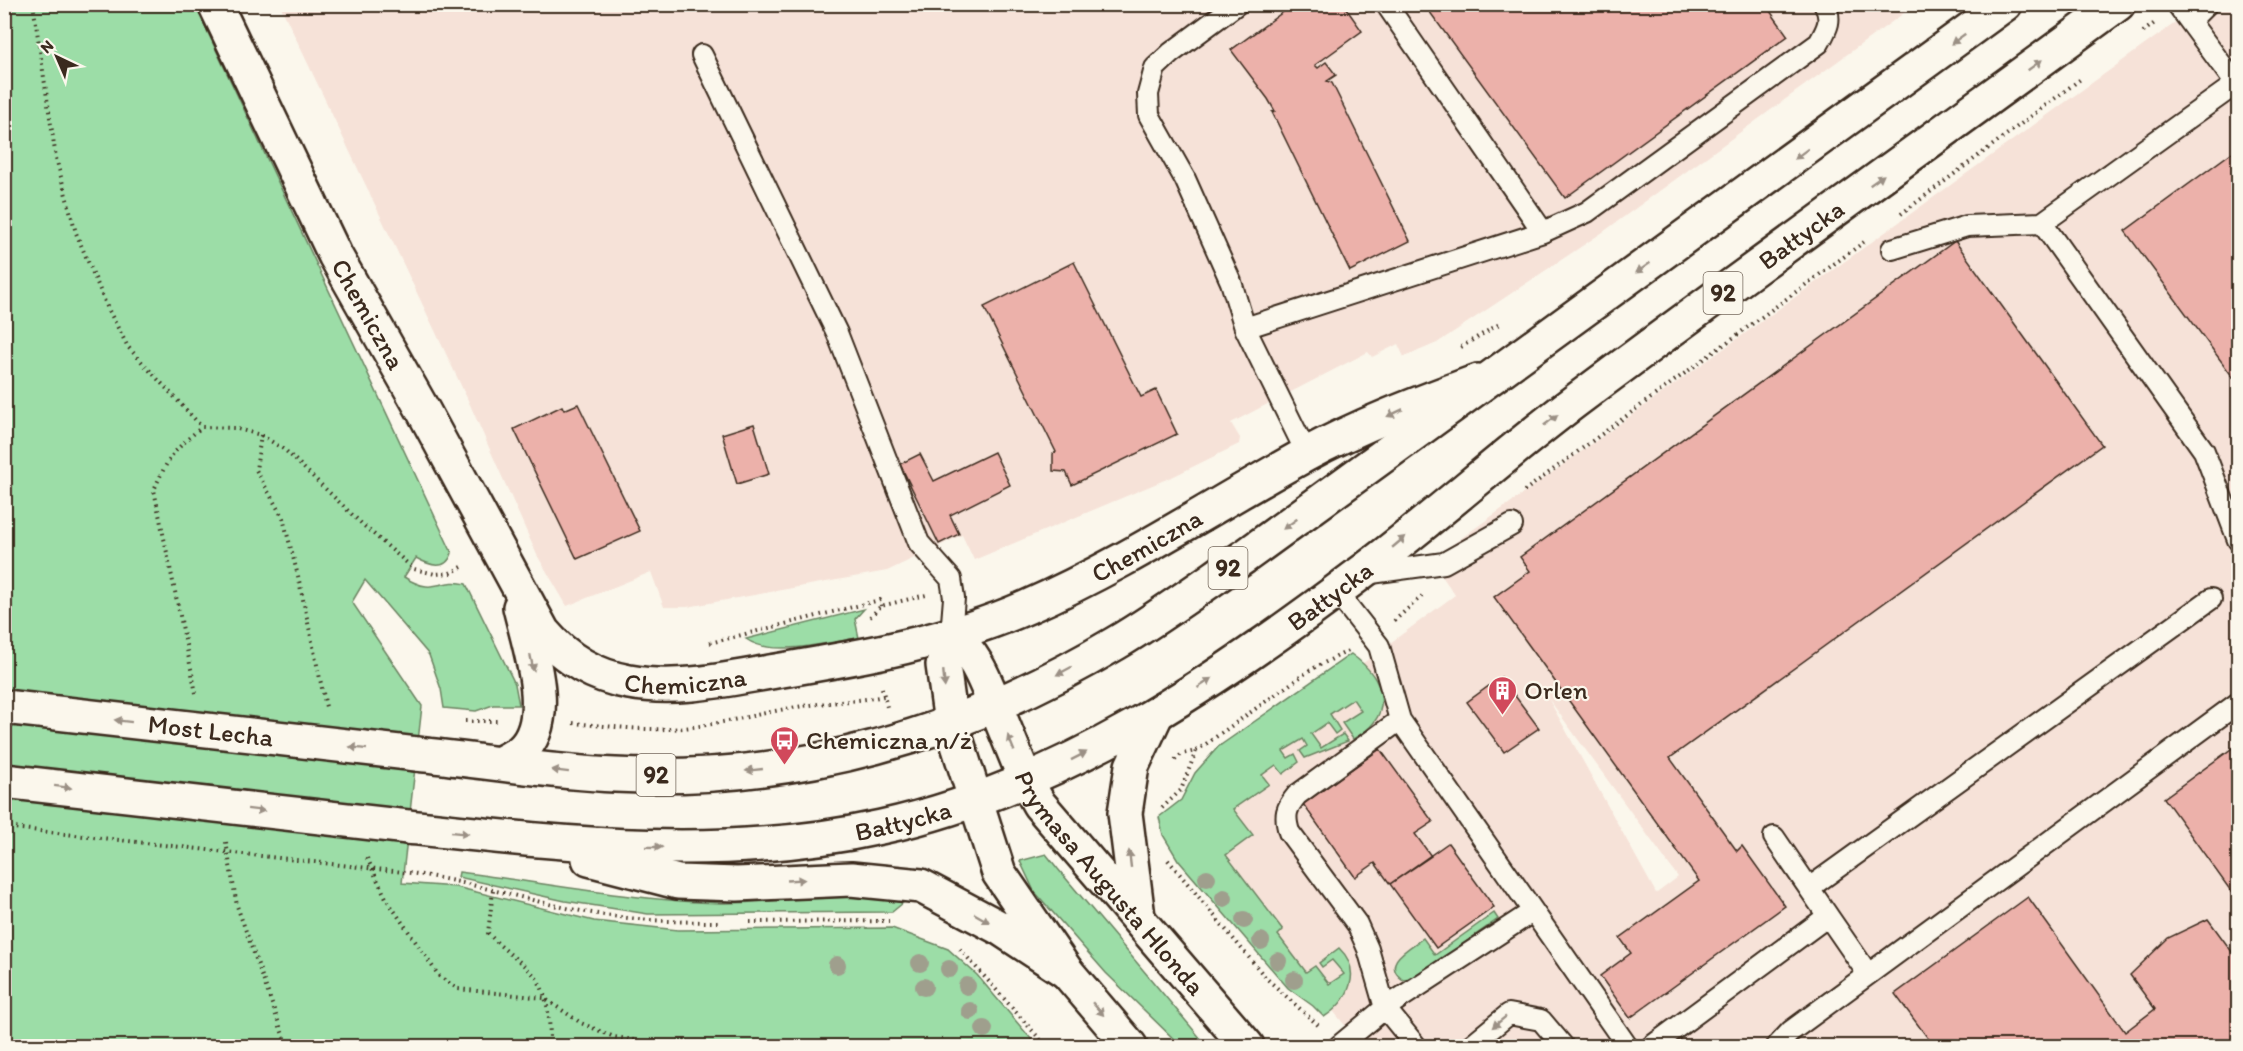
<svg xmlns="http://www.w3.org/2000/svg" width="2243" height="1051" font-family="Itim,sans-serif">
<rect width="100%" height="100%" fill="#fbf7ec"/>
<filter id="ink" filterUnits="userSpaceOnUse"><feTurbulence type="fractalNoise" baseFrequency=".0167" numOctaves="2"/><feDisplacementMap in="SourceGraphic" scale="12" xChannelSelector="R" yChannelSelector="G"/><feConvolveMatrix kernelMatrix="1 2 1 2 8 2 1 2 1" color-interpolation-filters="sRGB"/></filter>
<g filter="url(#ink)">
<path fill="#f6e2d8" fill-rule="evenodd" d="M280,5H1915L1603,232L1437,343L1404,357L1398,344L1372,357L1368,352L1231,423L1240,438L1239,444L1174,476L974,560L962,535L887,571L687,607H664L651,572L567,606L537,555L467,398Z
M2200,5H2238V1046H1362L1186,832L1328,689L1455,595L1431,560ZM1548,698L1678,877L1657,893H1656Z"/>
<path fill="#9cdda7" stroke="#6c8462" stroke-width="1.5" d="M5,5H195L452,553C446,572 429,565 416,558L404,577C435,597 441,577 466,584L515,684L519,705H493L476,711L444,708L441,689L429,655L365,580L352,602L422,706L402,883L456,887L594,921L678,930L892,928L948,949L977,975L1037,1046H5Z
M864,609L855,619L859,638C827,642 773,658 746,639Z
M1351,654C1386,679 1396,716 1353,739L1342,723L1361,711L1353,699L1330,714L1340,730L1335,734L1327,723L1311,734L1321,748L1343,734L1348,741L1305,758L1300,751L1307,746L1303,739L1283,751L1288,758L1295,754L1299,762L1283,774L1276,765L1262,775L1269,784L1233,809L1253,835L1226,855L1283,930L1278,935L1306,972L1315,966L1329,984L1344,974L1332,960L1322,967L1319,963L1339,948C1363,971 1349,1001 1324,1017L1313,1006L1288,988L1178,860L1163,835L1159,817L1181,800L1195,773L1218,747Z
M1046,854L1058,869L1207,1046H1181L1106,973L1034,891L1020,861Z
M459,872C546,883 634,901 721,903C781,904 844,889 903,903L892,912L648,914L565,901L458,877Z
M1494,913L1498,919L1413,979L1403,980C1380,963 1408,949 1423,938L1435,955Z"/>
<path fill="#ecb1aa" stroke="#3b2a1e" stroke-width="1.5" d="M1294,4H1343L1362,31L1315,65L1318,68L1326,62L1336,75L1327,81L1332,83L1410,241L1350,271L1272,112L1275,111L1268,99L1231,50Z
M1424,4H1765L1788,36L1565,198Z
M2238,148V384L2125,231Z
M1955,241L2102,445L1670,758L1737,851L1742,846L1785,906L1630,1018L1600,976L1631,953L1620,938L1699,881L1494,597L1530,571L1520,557Z
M1074,262L1141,397L1156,390L1177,434L1072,485L1066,472L1053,471V454L1056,452L984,307Z
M578,404L640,531L577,559L514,429L562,406L564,410Z
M754,424L769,474L737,484L722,434Z
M994,452L1010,485L950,515L959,534L939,544L900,464L920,454L934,481Z
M1501,677L1539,728L1504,752L1467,702Z
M2238,744V901L2164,798Z
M1380,749L1433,822L1415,834L1431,856L1390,884L1375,863L1355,877L1303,804Z
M1448,843L1494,907L1436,948L1390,884Z
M2028,897L2125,1032L2155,1009L2130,975L2168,938L2208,919L2235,956L2238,954V1046H1931L1933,1045L1895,994Z"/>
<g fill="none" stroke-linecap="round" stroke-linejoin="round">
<defs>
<path id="service" d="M1237,4L1171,53L1155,68L1148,94L1149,115L1185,179L1231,282L1245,328L1307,454
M2190,21L2207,4
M702,55L837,333L919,543L951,579L954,598L951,635
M2042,223L2204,451L2238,540
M1543,232L1587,212L1819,43C1827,29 1833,19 1824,4
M1892,249L1967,226L2042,223L2236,84L2177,4
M1245,328L1543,232L1386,4
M1364,574L1444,563L1512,525
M1336,591L1379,646L1400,720L1627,1046
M1400,720L1297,795C1286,808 1284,815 1289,832L1357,924L1368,949L1385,1008L1416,1046
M1774,837L1828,916
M1809,888L2211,599
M1339,1046L1385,1008L1532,912
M1470,1046L1509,1014L1541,1020L1563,1046
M1652,1046L1828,916L1868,974
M1777,1046L1791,1031L2238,703"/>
<g id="minor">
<path id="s1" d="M215,4L335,255L424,412L543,632C565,658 594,676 629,682C677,691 728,679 776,671C861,657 948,642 1027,607C1124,565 1212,506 1305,455C1360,425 1419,403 1478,381"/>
<path d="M951,635L943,665L951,723"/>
<path d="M951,635C975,653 984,678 995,705"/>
<path d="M501,763C507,759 515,756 521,751C556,720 529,646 520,607"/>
</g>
<g id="secondary">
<path id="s2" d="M995,705L1026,781L1039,804L1247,1046"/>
<path d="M951,723L999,873L1067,972L1130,1046"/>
<path d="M1138,917L1125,813L1132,766L1156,715"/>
</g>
<g id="primary">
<path d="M417,754C483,761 549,772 615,775C797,783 960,736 1116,643C1160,617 1202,586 1244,557L2005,4"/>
<path id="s3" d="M408,827C566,844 724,862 881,827C1059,788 1214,684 1358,575C1435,518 1505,453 1582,396C1759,264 1939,135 2118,4"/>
<path d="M589,859L678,882L737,884L851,879L921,886L1000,928L1067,972"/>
</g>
</defs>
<use href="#service" stroke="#3b2a1e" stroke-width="24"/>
<use href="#minor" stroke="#3b2a1e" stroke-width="38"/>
<use href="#secondary" stroke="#3b2a1e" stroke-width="38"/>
<use href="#primary" stroke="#3b2a1e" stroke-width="38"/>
<path stroke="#3b2a1e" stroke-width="4" stroke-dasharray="1.5 4.5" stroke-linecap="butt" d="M33,4L56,158L76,233L108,309L128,347L202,427
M2143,32L2156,22
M1901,214L2082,78
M1461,347L1501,323
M261,435L256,470L283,518L298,576L326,707
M1524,491L1864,242
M870,617L881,606L926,595
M1394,621L1422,596
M710,643L880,600L881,606
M882,688L887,707
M196,693L154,490C168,457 175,449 202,427L234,428L261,435L285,450L363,525L414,569L435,574L450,573L466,565
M465,721H499
M573,723C605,726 637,730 669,729C713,727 754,714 797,707C826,702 855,702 884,696
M1175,760L1182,754L1196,751L1310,670L1348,651
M1162,808L1181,790L1196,751
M226,842L237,906L287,1046
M367,858L387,900L439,976L458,989L544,998L581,1023L614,1037L674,1046
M1168,860L1266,978L1320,1027
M403,872C465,880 524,900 586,912C630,920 673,922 718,922
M493,891L488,933C502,949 515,957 530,971C549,988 550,1023 550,1046
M750,922L889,921
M960,949L1046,1046"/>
<use href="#service" stroke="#fbf7ec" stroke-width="20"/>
<use href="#minor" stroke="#fbf7ec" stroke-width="33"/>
<use href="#secondary" stroke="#fbf7ec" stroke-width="33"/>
<use href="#primary" stroke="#fbf7ec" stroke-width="33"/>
<defs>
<g id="primary-bridge">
<path id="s4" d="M4,707L417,754"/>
<path d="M4,781L408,827"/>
</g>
</defs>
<use href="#primary-bridge" stroke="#3b2a1e" stroke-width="38" stroke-linecap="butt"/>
<path stroke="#3b2a1e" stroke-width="4" stroke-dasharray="1.5 4.5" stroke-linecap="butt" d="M4,827L403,872"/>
<use href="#primary-bridge" stroke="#fbf7ec" stroke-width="33"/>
</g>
<g fill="#9f9f8d">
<circle cx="1207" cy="878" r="9"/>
<circle cx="1224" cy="898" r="9"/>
<circle cx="1244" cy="920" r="9"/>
<circle cx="1261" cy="941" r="9"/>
<circle cx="1278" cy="961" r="9"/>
<circle cx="920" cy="963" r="9"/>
<circle cx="837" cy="965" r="9"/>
<circle cx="949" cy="969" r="9"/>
<circle cx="1294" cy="980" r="9"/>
<circle cx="967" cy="986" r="9"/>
<circle cx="924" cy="987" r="9"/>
<circle cx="970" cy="1011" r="9"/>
<circle cx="984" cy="1029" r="9"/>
</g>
<defs><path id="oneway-solid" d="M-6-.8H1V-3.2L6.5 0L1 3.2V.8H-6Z" transform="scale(1.5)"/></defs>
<g fill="#9b9085">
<use href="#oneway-solid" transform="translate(1958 39) rotate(144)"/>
<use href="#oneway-solid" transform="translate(2035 65) rotate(-36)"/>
<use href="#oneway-solid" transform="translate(1801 154) rotate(143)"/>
<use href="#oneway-solid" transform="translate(1877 180) rotate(-36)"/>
<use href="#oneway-solid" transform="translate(1643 268) rotate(145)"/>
<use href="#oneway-solid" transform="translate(1395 413) rotate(155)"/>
<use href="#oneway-solid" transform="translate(1551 420) rotate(-38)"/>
<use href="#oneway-solid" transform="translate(1290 524) rotate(144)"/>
<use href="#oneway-solid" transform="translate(1399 542) rotate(-40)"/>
<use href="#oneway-solid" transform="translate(532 663) rotate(78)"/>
<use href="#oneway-solid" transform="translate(1064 671) rotate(152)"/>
<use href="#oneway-solid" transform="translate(944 679) rotate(85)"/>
<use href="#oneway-solid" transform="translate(1205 683) rotate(-33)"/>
<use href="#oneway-solid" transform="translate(123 721) rotate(-173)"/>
<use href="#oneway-solid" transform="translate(1011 743) rotate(-112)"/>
<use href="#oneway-solid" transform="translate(358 748) rotate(-173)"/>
<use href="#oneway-solid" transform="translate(1079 756) rotate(-27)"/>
<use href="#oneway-solid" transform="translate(754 770) rotate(174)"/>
<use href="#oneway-solid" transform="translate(560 771) rotate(-173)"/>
<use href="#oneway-solid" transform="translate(63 787) rotate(7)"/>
<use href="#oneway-solid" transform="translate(256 810) rotate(7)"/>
<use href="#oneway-solid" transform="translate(460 833) rotate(6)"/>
<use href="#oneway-solid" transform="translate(654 847) rotate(1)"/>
<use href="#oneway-solid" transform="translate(1130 859) rotate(-97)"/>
<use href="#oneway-solid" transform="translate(796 880) rotate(-3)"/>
<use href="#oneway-solid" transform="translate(982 918) rotate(30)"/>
<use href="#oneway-solid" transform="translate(1098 1009) rotate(49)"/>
<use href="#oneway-solid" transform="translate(1499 1022) rotate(141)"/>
</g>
</g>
<defs>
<symbol id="building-pin" viewBox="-11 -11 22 30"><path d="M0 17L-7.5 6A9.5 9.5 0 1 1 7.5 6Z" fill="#d1495b" stroke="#fbf7ec"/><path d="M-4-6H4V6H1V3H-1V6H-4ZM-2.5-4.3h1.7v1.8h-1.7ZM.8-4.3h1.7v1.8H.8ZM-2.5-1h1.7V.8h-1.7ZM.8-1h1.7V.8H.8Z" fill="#fff"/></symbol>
<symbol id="bus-pin" viewBox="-11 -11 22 30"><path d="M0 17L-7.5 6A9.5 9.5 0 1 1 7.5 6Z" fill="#d1495b" stroke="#fbf7ec"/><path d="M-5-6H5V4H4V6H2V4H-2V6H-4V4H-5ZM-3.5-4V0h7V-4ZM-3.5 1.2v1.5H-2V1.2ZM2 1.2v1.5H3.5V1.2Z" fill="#fff"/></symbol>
</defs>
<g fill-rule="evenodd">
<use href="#building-pin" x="1486" y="674" width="33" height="45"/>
<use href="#bus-pin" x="768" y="724" width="33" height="45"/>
</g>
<g text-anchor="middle" stroke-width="4.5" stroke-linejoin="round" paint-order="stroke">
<g fill="#fbf7ec" stroke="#75685c" stroke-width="1.5">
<rect x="1703.5" y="272" width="39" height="42" rx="4.5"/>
<rect x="1208.5" y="547" width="39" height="42" rx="4.5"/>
<rect x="636.5" y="754" width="39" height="42" rx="4.5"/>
</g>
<g font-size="24" font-weight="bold" fill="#3b2a1e">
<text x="1723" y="301">92</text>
<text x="1228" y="576">92</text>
<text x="656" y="783">92</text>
</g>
<g font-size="26" fill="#3b2a1e" stroke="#fbf7ec">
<text dy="9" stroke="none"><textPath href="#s3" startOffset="1578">Bałtycka</textPath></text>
<text dy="9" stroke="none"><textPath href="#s1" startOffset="346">Chemiczna</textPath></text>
<text dy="9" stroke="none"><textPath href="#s1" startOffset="1353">Chemiczna</textPath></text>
<text dy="9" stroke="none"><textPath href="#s3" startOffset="984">Bałtycka</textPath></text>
<text dy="9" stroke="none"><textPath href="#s1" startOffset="867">Chemiczna</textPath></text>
<text dy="9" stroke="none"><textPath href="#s4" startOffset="208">Most Lecha</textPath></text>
<text dy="9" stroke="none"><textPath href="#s3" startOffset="498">Bałtycka</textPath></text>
<text dy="9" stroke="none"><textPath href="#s2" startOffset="214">Prymasa Augusta Hlonda</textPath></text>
</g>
<g font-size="26" fill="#3b2a1e" stroke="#fbf7ec" text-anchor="start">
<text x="1524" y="699">Orlen</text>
<text x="806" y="749">Chemiczna n/ż</text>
</g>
</g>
<rect width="2243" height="1051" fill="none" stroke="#fbf7ec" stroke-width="24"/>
<rect x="12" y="12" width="2219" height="1027" fill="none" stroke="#3b2a1e" stroke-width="2" filter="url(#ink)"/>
<g transform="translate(57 57) rotate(316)" stroke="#fbf7ec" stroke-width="4.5" paint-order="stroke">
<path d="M0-4.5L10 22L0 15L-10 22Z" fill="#3b2a1e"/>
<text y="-9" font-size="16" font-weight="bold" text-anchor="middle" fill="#3b2a1e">N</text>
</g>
</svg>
